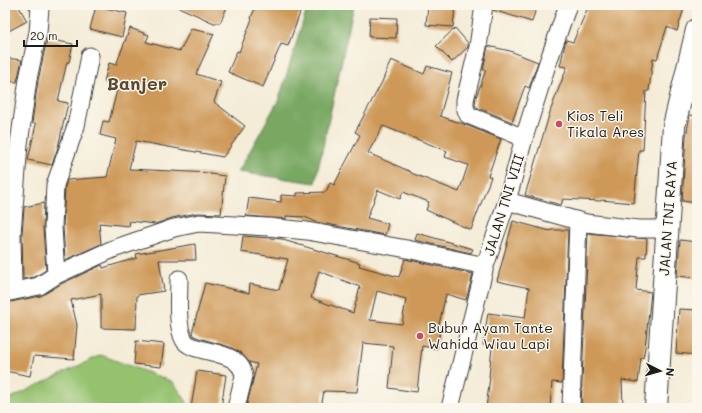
<svg xmlns="http://www.w3.org/2000/svg" width="702" height="413" font-family="Mali,sans-serif">
<rect width="100%" height="100%" fill="#fbf7ec"/>
<filter id="ink" filterUnits="userSpaceOnUse"><feTurbulence type="fractalNoise" baseFrequency=".025" numOctaves="2"/><feDisplacementMap in="SourceGraphic" scale="8" xChannelSelector="R" yChannelSelector="G"/><feConvolveMatrix kernelMatrix="1 2 1 2 8 2 1 2 1" color-interpolation-filters="sRGB"/></filter>
<filter id="wash" filterUnits="userSpaceOnUse"><feTurbulence type="fractalNoise" baseFrequency=".012" numOctaves="4" result="noise"/><feDisplacementMap in="SourceGraphic" scale="16" xChannelSelector="R" yChannelSelector="G"/><feGaussianBlur stdDeviation="0.9" result="paint"/><feColorMatrix in="noise" values="0 0 0 0 0 0 0 0 0 0 0 0 0 0 0 0 0 1.4 0 .05"/><feComposite in="paint" operator="in"/></filter>
<g filter="url(#wash)">
<rect width="100%" height="100%" fill="#f4ecd7"/>
<path fill="#96c270" stroke="#596f46" d="M101,355L173,382L191,408H5V401Z"/>
<path fill="#78a862" stroke="#4a623f" d="M308,5H354L315,183L238,172L279,99Z"/>
<g id="blocks">
<path fill="#ce9958" fill-rule="evenodd" d="M5,5H18L27,21L5,33Z
M174,5H228L220,23H214Z
M256,5H279L300,13L288,46L281,44L263,87L228,72L237,51L239,52L252,19L251,18Z
M428,5L455,8L453,27L426,25Z
M494,5H537L532,22L493,10Z
M589,5H685L677,31L667,27L657,59L653,58L649,91H646L643,150H639L634,203L601,200V201L563,199L561,205L525,195L551,109L567,67L560,66L566,40L573,42Z
M96,6L127,13L122,37L90,29Z
M370,17L397,18L396,38L369,37Z
M130,28L149,35L146,42L180,51L191,29L214,34L196,74L221,82L214,102L245,126L223,157L136,141L129,169L211,173L210,174L225,176L221,214L197,213L172,218L155,224L130,221L129,226L99,223L101,244L65,260L63,227L65,187L67,180L107,177L116,139L100,135L103,121L109,122L118,86L104,82L109,63L116,65Z
M455,28L468,43V47L452,62L436,46Z
M47,39L73,44L69,62H67L58,101L68,103L58,147L52,165L28,160L36,124L32,123L38,81Z
M488,46L510,51L538,62L529,88L525,86L512,122L476,107L475,105L476,97L486,70H483Z
M5,58L22,60L17,82L5,81Z
M391,60L424,74L427,66L452,73L440,116L466,125L501,139L488,176L491,177L471,230L426,210L429,202L403,192L400,199L378,190L367,218L388,224L385,235L316,222L305,217L286,216V219L246,216L249,198L281,202V195L297,196V193L326,192L330,183L334,185L360,135L355,132L382,82ZM383,126L447,151L445,157L468,165L459,192L411,173V172L368,153Z
M690,115L697,116V203L682,201L686,136Z
M44,203L43,228L46,270L35,277L23,279L22,234L24,207Z
M513,221L550,231L551,230H568L562,383L552,382L550,408H486L490,377H489L492,347L483,345L488,313L525,318L529,288L497,281Z
M417,233L473,249L471,253L415,240Z
M588,233L647,239L646,257H639L636,290L651,292L645,348L643,358H641L638,382L622,380L623,407L581,408Z
M243,236L283,239V240L360,263L359,266L399,277L405,259L473,274L466,300L446,294L438,329H440L437,349L422,346L417,392L389,388L393,346L363,343L357,392L324,391L321,408H246L257,364L249,362L241,353L230,347L199,338L194,336L192,333L205,283L249,293L250,284L279,290L288,259L241,252ZM319,271L360,287L353,313L311,298ZM377,291L406,299L402,324L370,320Z
M680,240L697,242V278L677,276Z
M195,244L196,260H159L164,291L137,295L136,329L101,328V294L71,300L77,325L74,359L34,356L30,376L5,371V303L41,296L61,284L102,265L103,268L137,258L136,254Z
M679,309L697,310V355L676,353Z
M136,341L164,344L161,367L134,364Z
M197,371L226,375L221,408H191Z"/>
</g>
</g>
<g filter="url(#ink)">
<use href="#blocks" fill-opacity="0" stroke="#3c3b38" stroke-width="1"/>
<g fill="none" stroke-linecap="round" stroke-linejoin="round">
<defs>
<path id="street" d="M484,5L478,47L465,100V107L468,115L524,138
M507,201L586,223L638,229H666
M56,275L53,227L55,185L76,126L90,56
M179,279C179,296 176,325 184,340C192,355 240,347 244,376L236,408
M5,293L39,286L56,275L113,249L174,228L199,223L268,227L307,231L407,249L485,266
M7,293L13,283L12,234L19,144L28,79L38,32L40,8L38,5
M450,408L485,266L507,201L524,138L546,68L568,5
M571,408L578,221"/>
<path id="secondary" d="M656,408L674,126L697,30"/>
</defs>
<use href="#street" stroke="#3c3b38" stroke-width="19"/>
<use href="#secondary" stroke="#3c3b38" stroke-width="24"/>
<use href="#street" stroke="#fff" stroke-width="17"/>
<use href="#secondary" stroke="#fff" stroke-width="22"/>
</g>
</g>
<g fill="#d1495b" stroke="#fbf7ec" stroke-width="1.5">
<circle cx="559" cy="124" r="4"/>
<circle cx="420" cy="336" r="4"/>
</g>
<g text-anchor="middle" stroke-width="3" stroke-linejoin="round" paint-order="stroke">
<g font-size="14" fill="#1c1c1c" stroke="#fbf7ec" text-anchor="start">
<text x="567" y="121">Kios Teli<tspan x="567" dy="16">Tikala Ares</tspan></text>
<text x="428" y="333">Bubur Ayam Tante<tspan x="428" dy="16">Wahida Wiau Lapi</tspan></text>
</g>
<g font-size="14" fill="#1c1c1c" stroke="#fbf7ec">
<text transform="translate(504 205) rotate(-73)" y="5">JALAN TNI VIII</text>
<text transform="translate(668 218) rotate(-86)" y="5">JALAN TNI RAYA</text>
</g>
<g font-size="18" font-weight="bold" fill="#5a4831" stroke="#fbf7ec">
<text x="137" y="90">Banjer</text>
</g>
</g>
<rect width="702" height="413" fill="none" stroke="#fbf7ec" stroke-width="20"/>
<g transform="translate(660 371) rotate(96)" stroke="#fbf7ec" stroke-width="3" paint-order="stroke">
<path d="M0-3L7 15L0 10L-7 15Z" fill="#1c1c1c"/>
<text y="-6" font-size="11" font-weight="bold" text-anchor="middle" fill="#1c1c1c">N</text>
</g>
<path d="M24 40v6h53v-6" fill="none" stroke="#1c1c1c" stroke-width="2"/>
<text x="30" y="40" font-size="12" fill="#1c1c1c" stroke="#fbf7ec" stroke-width="3" paint-order="stroke">20 m</text>
</svg>
